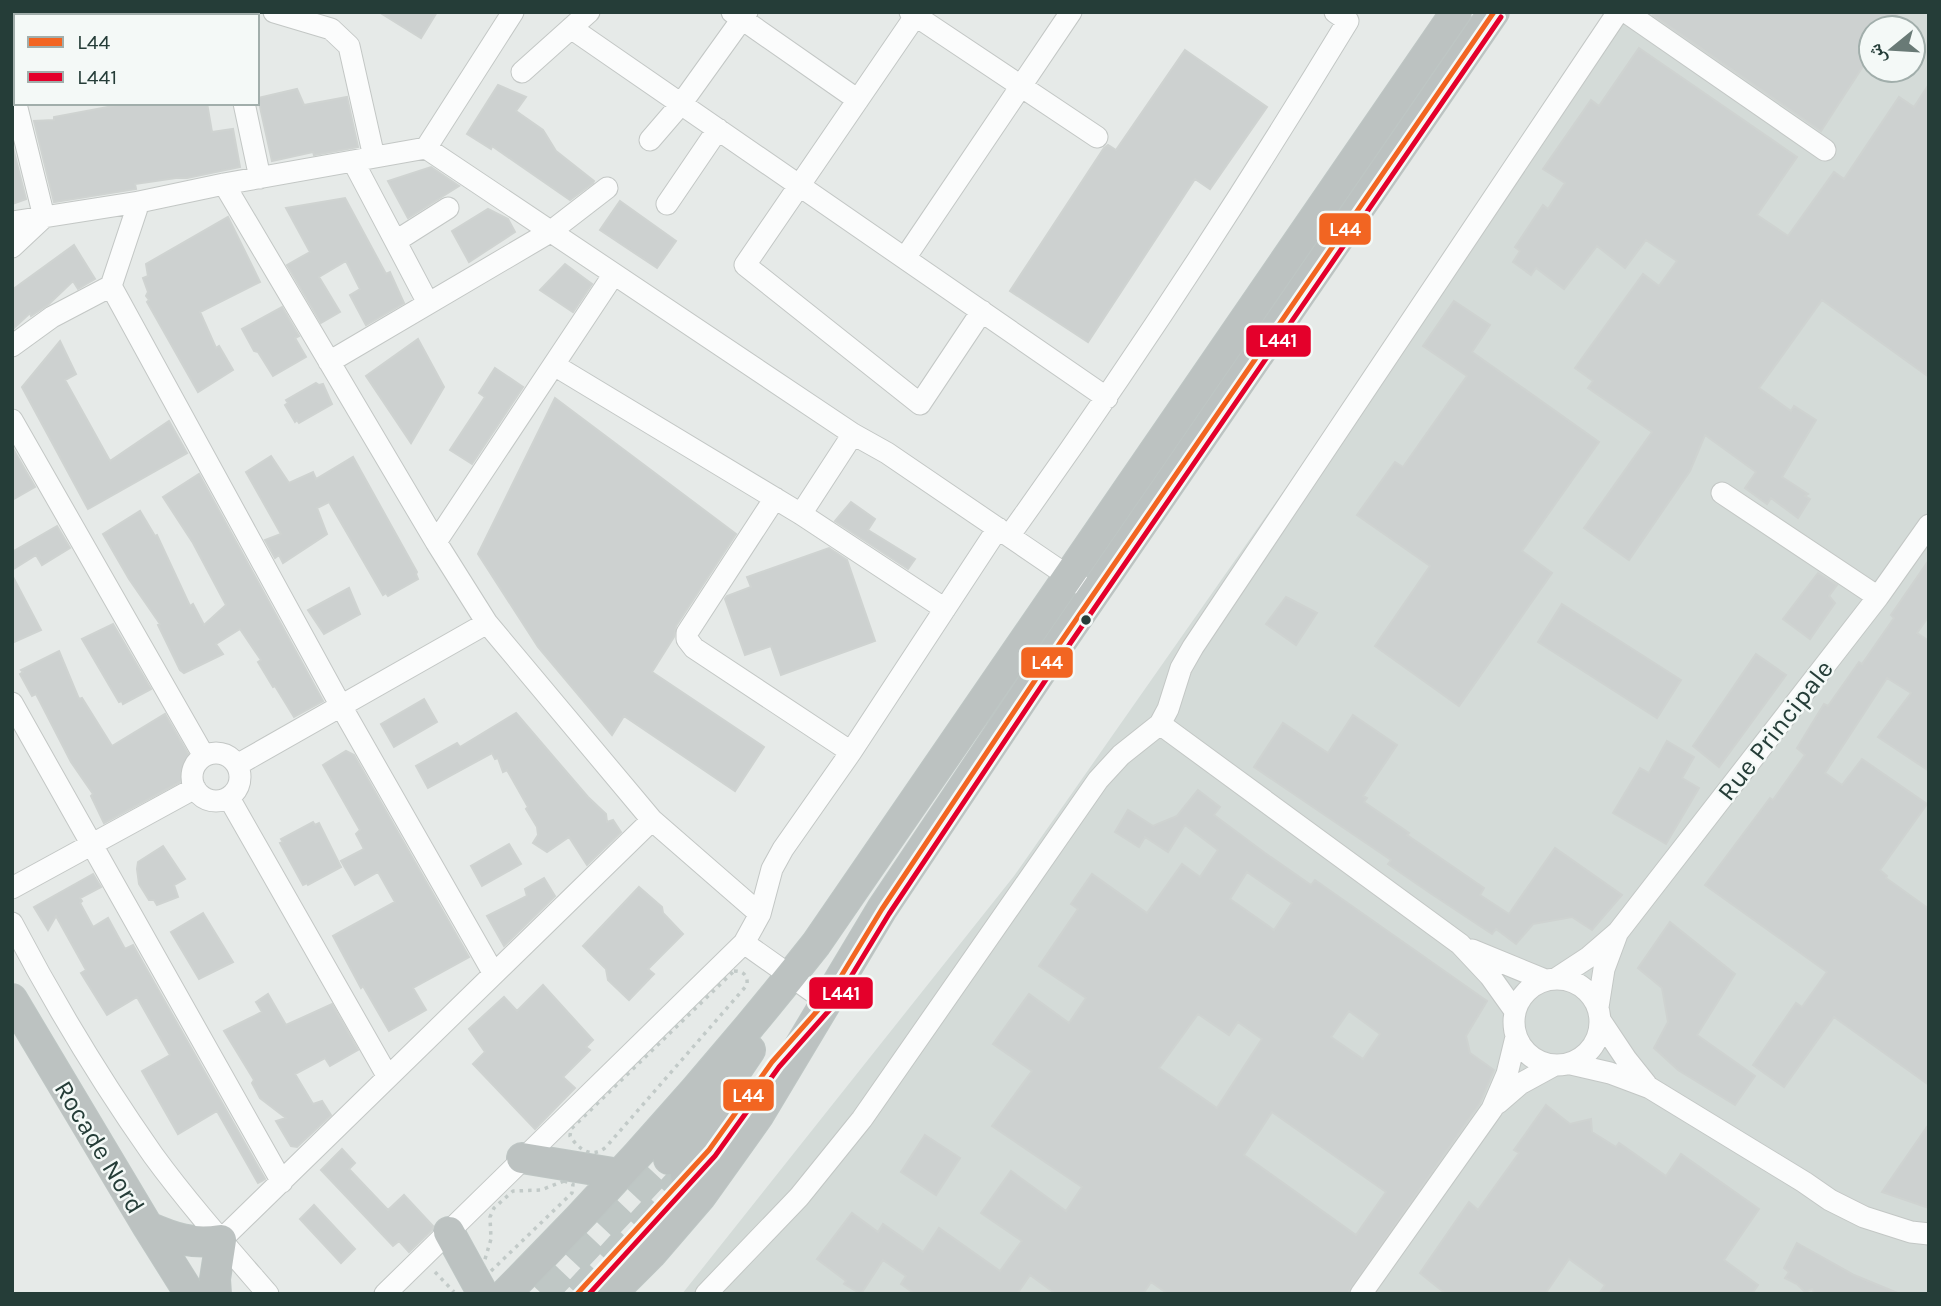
<svg xmlns="http://www.w3.org/2000/svg" width="1941" height="1306" font-family="Karla,'Noto Naskh Arabic',sans-serif">
<rect width="100%" height="100%" fill="#e6eae8"/>
<path fill="#d4dbd8" fill-rule="evenodd" d="M1619,12H1929V1294H682L1014,876ZM1871,28H1913V70H1871Z"/>
<path fill="#cdd1d0" stroke="#cfd3d1" stroke-width="2" fill-rule="evenodd" d="M379,12H437L421,38Z
M1655,12H1899L1888,28H1871V54L1821,131L1653,15Z
M1639,48L1797,157L1757,215L1788,236L1834,172L1844,179L1899,97L1914,107L1929,84V377L1822,300L1759,388L1791,411L1794,406L1816,420L1782,477L1808,494L1805,496L1810,499L1798,518L1771,498L1767,504L1745,488L1756,472L1705,435L1690,471L1629,560L1584,528L1652,432L1588,388L1593,381L1575,368L1643,274L1659,286L1677,261L1646,240L1625,268L1597,246L1564,289L1536,268L1531,275L1513,262L1520,251L1515,247L1543,205L1548,209L1565,183L1543,169L1591,100L1599,106Z
M1185,50L1267,107L1210,189L1195,179L1088,342L1010,291L1104,148L1108,145L1116,150Z
M498,85L526,97L516,111L543,130L556,151L594,181L593,183L570,200L492,146L491,149L467,134Z
M297,89L304,105L347,97L358,147L314,155L313,152L272,161L258,98Z
M129,103H207L212,132L233,129L240,167L187,178H176L135,184L136,189L54,202L34,121L54,120V117Z
M12,144L26,199L12,204Z
M431,167L459,186L408,218L388,181Z
M345,198L386,274L390,272L404,303L366,325L350,295L360,289L346,261L319,277L340,312L321,323L287,265L310,252L286,208Z
M620,201L676,241L657,268L600,230Z
M488,209L508,219L515,232L469,262L452,231Z
M228,217L260,282L200,312L216,348L219,346L233,370L198,392L147,302L149,300L146,296L148,292L143,278L148,276L146,264Z
M74,245L95,279L78,289L73,281L49,304L31,316L30,313L12,330V290Z
M565,264L592,284L573,312L540,290Z
M1454,301L1490,325L1472,352L1599,442L1522,551L1552,573L1459,706L1375,646L1430,566L1357,515L1395,462L1403,467L1467,376L1423,346Z
M282,307L299,336L295,338L306,357L273,376L258,352L254,351L242,329Z
M418,339L444,387L411,443L366,376Z
M60,341L76,374L65,380L110,461L169,421L187,453L88,509L22,387Z
M495,368L523,387L472,464L450,450L485,397L479,393Z
M316,383L319,385L323,384L332,404L299,423L297,420L295,422L285,405L288,403L286,400Z
M555,398L736,534L676,626L674,637L652,672L764,747L735,791L624,716L612,735L538,647L478,554Z
M12,447L35,487L12,500Z
M271,456L289,483L313,472L316,479L353,457L417,572L416,574L418,579L388,596L386,593L383,595L329,502L317,508L327,534L283,563L279,555L275,558L265,540L281,534L246,472Z
M199,474L323,701L294,717L275,686L273,687L258,662L261,660L240,629L216,644L223,654L184,673L180,670L158,625L160,624L129,579L103,534L140,511L155,536L157,535L190,606L193,604L204,625L226,605L193,543L163,497Z
M851,502L875,519L868,530L915,559L908,569L835,521Z
M57,526L70,548L42,565L36,555L12,570V552Z
M829,548L847,560L875,641L781,675L771,646L745,655L725,599L727,596L751,587L747,577Z
M1929,560V616L1917,633L1929,641V771L1878,737L1911,693L1887,678L1825,773L1842,785L1862,759L1927,804L1880,870L1887,876L1886,878L1929,909V1085L1834,1017L1784,1087L1753,1065L1796,1003L1802,1007L1827,972L1705,885L1770,798L1773,800L1805,755L1797,748L1824,704L1828,706L1859,662L1862,664L1894,618L1891,615Z
M1818,573L1837,585L1829,596L1835,603L1810,639L1783,619Z
M12,575L41,630L12,643Z
M349,588L360,614L324,634L308,610Z
M1286,597L1317,613L1296,645L1266,624Z
M1562,604L1681,680L1657,718L1538,642Z
M113,624L151,689L123,704L122,701L119,702L82,639Z
M59,651L79,699L82,698L112,746L165,714L194,764L191,776L104,823L91,796L93,794L71,762L36,694L32,696L20,674L23,672L21,670Z
M1756,654L1786,675L1719,767L1693,746Z
M424,699L437,722L394,747L381,724Z
M516,713L588,797L606,814L607,822L613,820L621,832L587,865L569,837L547,852L533,843L538,835L537,827L526,809L528,807L507,770L503,772L498,758L495,759L492,753L428,788L416,766L457,743L460,747Z
M1353,715L1397,745L1363,796L1367,798L1364,802L1409,833L1407,835L1484,888L1480,895L1509,914L1555,848L1622,895L1592,930L1572,917L1533,924L1516,944L1496,929L1492,934L1430,893L1388,864L1391,860L1254,767L1283,723L1328,753Z
M1667,741L1694,757L1682,778L1699,788L1666,844L1613,813L1640,768L1649,773Z
M346,751L354,755L469,957L413,988L426,1010L389,1031L363,986L361,988L333,936L395,902L378,872L355,885L341,861L364,849L356,834L360,830L323,765Z
M1198,790L1220,807L1214,815L1265,853L1311,885L1315,880L1487,1001L1466,1036L1470,1053L1494,1070L1480,1103L1347,1294H1168L1151,1282L1143,1294H1056L1030,1275L1017,1294H915L901,1284L906,1276L883,1260L861,1294L844,1284L846,1281L817,1259L852,1213L878,1232L883,1224L923,1252L939,1228L1000,1271L1022,1241L981,1213L1011,1171L1066,1211L1082,1187L992,1126L1032,1071L993,1044L1029,994L1069,1023L1086,998L1039,966L1078,909L1071,904L1092,874L1147,913L1182,864L1200,877L1218,850L1185,825L1168,852L1145,837L1139,847L1115,832L1128,810L1153,826L1177,816ZM1247,872L1292,903L1274,930L1230,899ZM1349,1011L1380,1034L1363,1059L1331,1037ZM1198,1014L1229,1035L1238,1022L1262,1039L1217,1108L1159,1068ZM1272,1112L1386,1192L1356,1235L1244,1155Z
M313,822L315,825L319,823L341,867L308,885L307,883L303,885L280,843L283,842L281,839Z
M509,844L521,864L482,886L471,866Z
M163,846L185,879L174,885L178,897L157,905L154,900H149L139,884L137,869L138,862Z
M93,874L101,887L80,898L82,901L80,903L93,927L108,918L125,949L133,945L265,1179L262,1181L258,1183L217,1111L178,1134L142,1071L170,1055L137,997L107,1015L81,973L86,970L56,916L48,930L34,907Z
M544,878L555,896L504,946L487,916L527,896L525,889Z
M639,887L662,907L663,913L683,934L648,969L654,974L629,1000L608,980L606,969L583,946Z
M203,913L233,962L199,979L171,932Z
M1670,922L1735,974L1697,1035L1755,1076L1735,1105L1678,1070L1654,1048L1668,1022L1662,988L1638,968Z
M543,985L593,1040L586,1047L590,1050L563,1077L575,1088L535,1129L473,1064L485,1052L469,1029L504,997L517,1011Z
M268,994L286,1025L332,1004L358,1050L330,1066L325,1058L295,1074L313,1104L322,1101L331,1115L297,1147L291,1146L276,1121L286,1118L260,1098L252,1083L254,1080L224,1031L262,1012L256,1002Z
M1546,1105L1570,1124L1591,1119L1592,1132L1616,1147L1619,1143L1666,1176L1681,1154L1759,1209L1724,1260L1758,1285L1752,1294H1599L1605,1285L1569,1259L1545,1294H1446L1420,1273L1469,1202L1478,1210L1519,1153L1514,1150Z
M1929,1124V1208L1882,1192Z
M925,1135L960,1158L936,1195L901,1172Z
M342,1149L355,1163L349,1169L388,1210L404,1195L433,1226L432,1230L409,1252L399,1241L393,1246L321,1170Z
M314,1205L355,1249L341,1263L300,1219Z
M1797,1243L1854,1275L1900,1294H1815L1812,1289L1805,1292L1797,1284L1785,1278L1789,1272L1784,1268Z"/>
<g fill="none" stroke-linecap="round" stroke-linejoin="round">
<path stroke="#bfc7c5" stroke-width="30" stroke-dasharray="30 15" stroke-linecap="butt" d="M542,1294L669,1159
M577,1294L686,1175"/>
<defs>
<path id="minor" d="M150,12L155,16
M274,12L331,29L349,46L374,157
M732,12L858,100
M910,12L1097,137
M918,12L745,265L920,404L982,311
M1626,12L1825,150
M571,28L1107,398
M522,72L589,12
M244,103L260,178
M650,140L681,104L747,12
M426,148L513,12
M353,161L428,303
M224,184L436,542L487,623L652,820L760,914
M139,202L111,286L341,706L494,974
M667,204L718,129
M12,222L139,202L224,184L426,148L853,434L887,453L1078,583
M396,241L448,208
M12,247L44,217L13,92
M905,258L1071,12
M12,346L52,317L111,286
M329,362L550,232L607,188
M554,365L801,514L945,609
M12,420L204,756
M1722,493L1878,597
M775,498L687,633V639L694,648L851,752
M801,514L853,434
M1009,536C1129,369 1241,197 1348,21L1335,12
M436,542L614,274
M12,703L282,1182
M1160,724L1460,944L1490,976L1515,1011
M192 777a24 24 0 1 1 48 0a24 24 0 1 1-48 0Z
M237,765L487,623
M229,798L388,1077
M12,888L195,788
M12,923C54,1003 101,1081 153,1155C188,1203 229,1249 268,1294
M744,943L826,1001
M1472,950L1545,980
M1557,978L1589,957L1618,932L1878,597L1929,525
M1514 1022a43 43 0 1 1 86 0a43 43 0 1 1-86 0Z
M1598,1007L1604,969L1617,934
M1600,1020L1626,1059L1646,1084
M1571,1064L1610,1073L1650,1088L1804,1182L1830,1200L1864,1217L1911,1232L1929,1234
M1498,1103L1520,1084L1553,1066
M221,1240L652,820
M385,1294L744,943L760,914L772,869L783,849L851,752L998,528
M706,1294L799,1197L862,1119L1098,780L1121,755L1160,724L1168,709L1181,668L1193,647L1618,12
M1361,1294L1492,1109L1507,1074L1516,1037"/>
<path id="highway" d="M12,999L148,1227L190,1294
M522,1158L619,1174
M669,1159L715,1102L750,1050
M686,1175L709,1150L736,1113
M148,1227C173,1238 193,1245 221,1240L215,1279L216,1294
M449,1232L483,1294
M505,1294C615,1184 719,1067 816,944L1456,12
M611,1294L651,1254L701,1196L758,1116L882,909L1060,643L1494,12"/>
</defs>
<use href="#minor" stroke="#c3c7c5" stroke-width="23"/>
<use href="#highway" stroke="#bec6c4" stroke-width="32"/>
<path stroke="#c2cac8" stroke-width="3.5" stroke-dasharray="3.5 5" stroke-linecap="butt" d="M734,971C744,971 748,976 747,985L606,1147C592,1159 579,1150 570,1136L571,1129Z
M564,1181L573,1184L572,1193L489,1273H484L483,1266L491,1239L490,1217L494,1208L513,1191L541,1190Z
M435,1272L454,1292"/>
<use href="#minor" stroke="#fbfcfc" stroke-width="21"/>
<use href="#highway" stroke="#bcc2c1" stroke-width="30"/>
<defs>
<path id="bus-1" d="M577,1294L709,1150L772,1062L826,1001L882,909L1060,643L1494,12"/>
<path id="bus-2" d="M589,1294L715,1156L779,1067L833,1006L889,914L1067,648L1501,17"/>
</defs>
<use href="#bus-1" stroke="#f4f9f7" stroke-width="10"/>
<use href="#bus-2" stroke="#f4f9f7" stroke-width="10"/>
<use href="#bus-1" stroke="#f26522" stroke-width="5"/>
<use href="#bus-2" stroke="#e4002b" stroke-width="5"/>
</g>
<circle fill="#253d38" stroke="#f4f9f7" stroke-width="2.5" cx="1086" cy="620" r="6"/>
<g text-anchor="middle" stroke-width="5" stroke-linejoin="round" paint-order="stroke">
<g font-size="26" fill="#253d38" stroke="#f4f9f7">
<text transform="translate(1775 730) rotate(-52)" y="9">Rue Principale</text>
<text transform="translate(100 1147) rotate(59)" y="9">Rocade Nord</text>
</g>
</g>
<g stroke="#f4f9f7" stroke-width="2.5">
<rect x="1318" y="212" width="54" height="34" rx="7" fill="#f26522"/>
<rect x="1245" y="324" width="67" height="34" rx="7" fill="#e4002b"/>
<rect x="1020" y="646" width="54" height="33" rx="7" fill="#f26522"/>
<rect x="808" y="976" width="66" height="34" rx="7" fill="#e4002b"/>
<rect x="722" y="1078" width="53" height="34" rx="7" fill="#f26522"/>
</g>
<g font-size="19" text-anchor="middle" font-weight="bold" fill="#fff">
<text x="1345" y="236">L44</text>
<text x="1278" y="347">L441</text>
<text x="1047" y="669">L44</text>
<text x="841" y="1000">L441</text>
<text x="748" y="1102">L44</text>
</g>
<rect width="1941" height="1306" fill="none" stroke="#253d38" stroke-width="28"/>
<rect x="14" y="14" width="245" height="91" fill="#f4f9f7" stroke="#a1aeab" stroke-width="2"/>
<rect x="28" y="37" width="35" height="10" fill="#f26522" stroke="#a1aeab" stroke-width="2"/>
<text x="77" y="49" font-size="21" fill="#253d38">L44</text>
<rect x="28" y="72" width="35" height="10" fill="#e4002b" stroke="#a1aeab" stroke-width="2"/>
<text x="77" y="84" font-size="21" fill="#253d38">L441</text>
<g transform="translate(1892 49) rotate(252)"><circle r="33" fill="#f4f9f7" stroke="#a1aeab" stroke-width="2"/>
<path d="M0-5L12 26L0 18L-12 26Z" fill="#697a76"/>
<text y="-10" font-size="19" font-weight="bold" text-anchor="middle" fill="#253d38">ش</text>
</g>
</svg>
